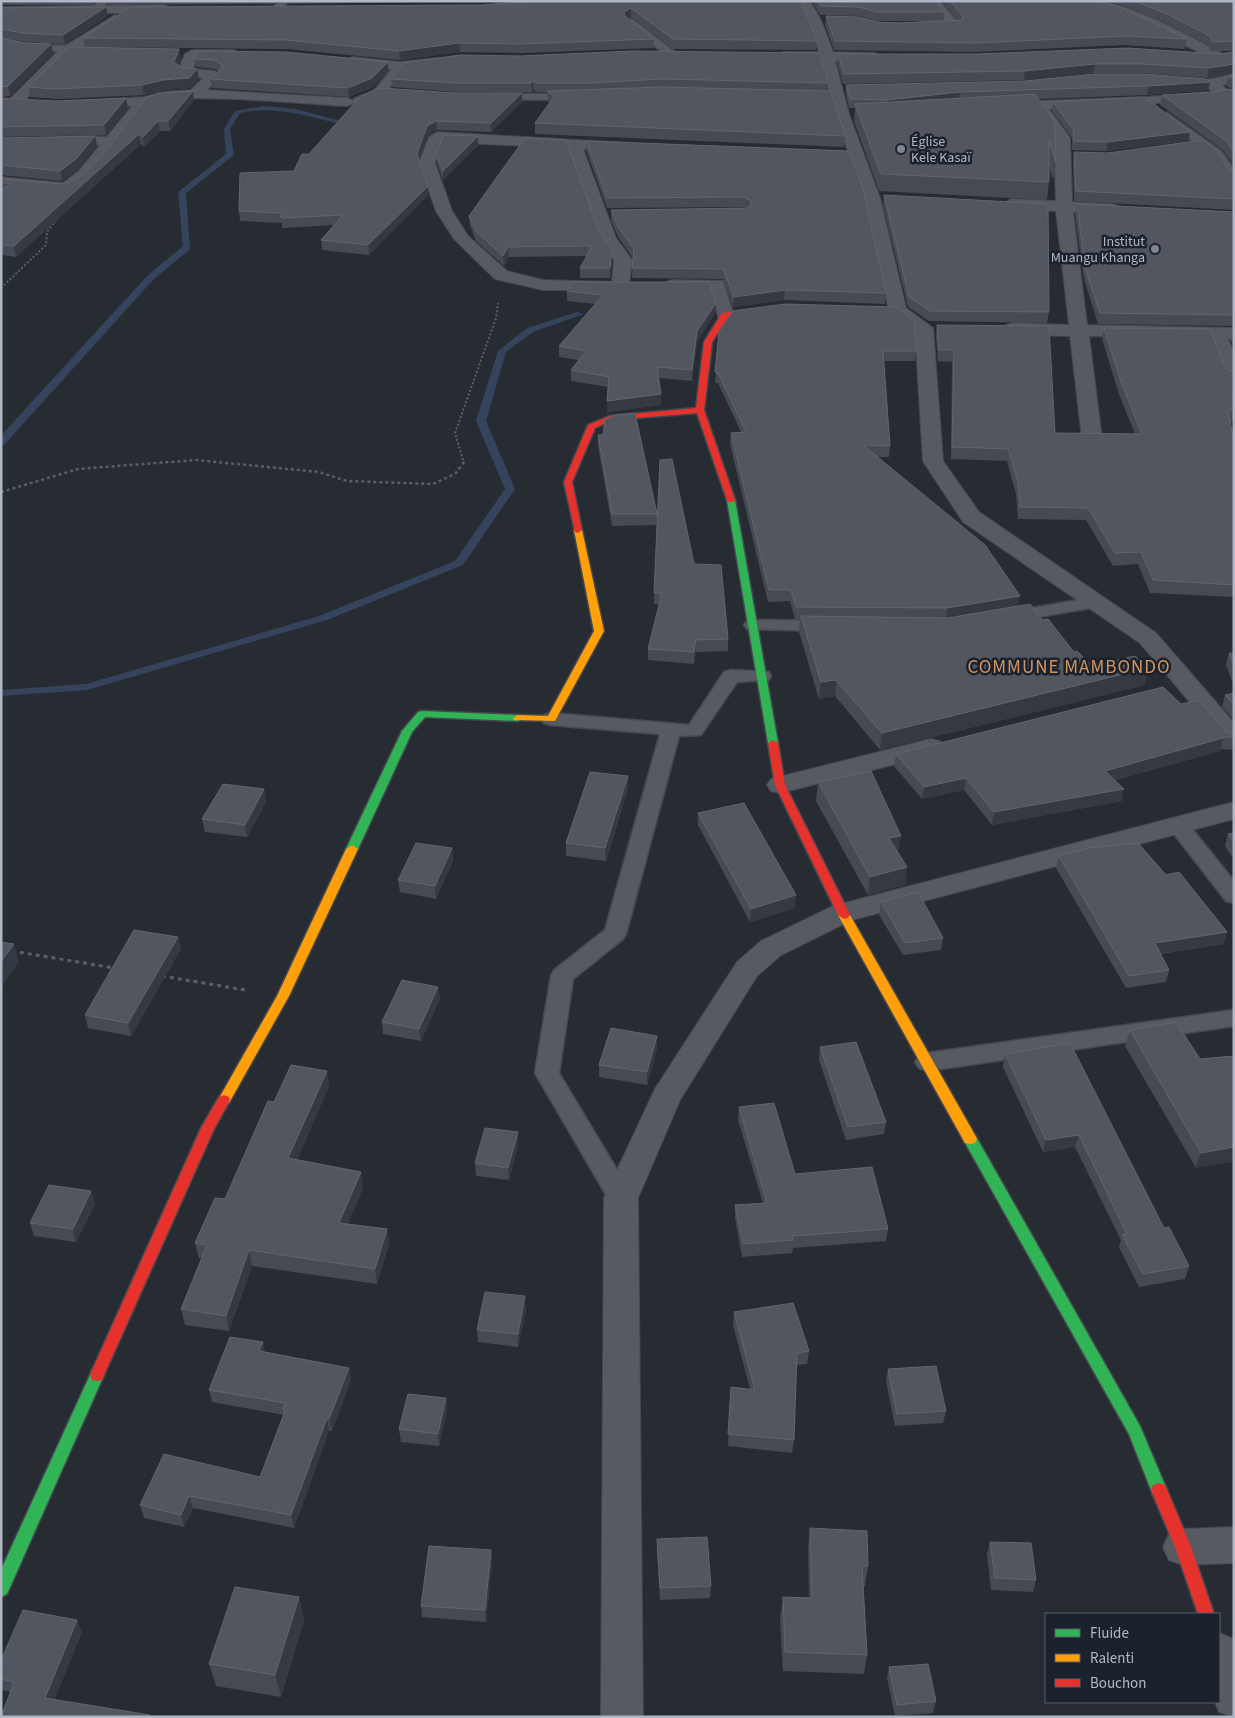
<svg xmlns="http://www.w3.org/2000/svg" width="1235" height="1718" font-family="'Source Sans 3',sans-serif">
<rect width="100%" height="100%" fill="#272c33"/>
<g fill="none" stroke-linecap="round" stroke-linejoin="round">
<path fill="#35445c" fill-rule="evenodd" d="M265,106L295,109L356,125L353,127C316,119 278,104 240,113L230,129L234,155L186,193L190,249L153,280L4,445L1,446V436L6,430L147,276L183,246L178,192L226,154L224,129L235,111Z
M577,312L584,314L533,332L506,352L486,421L515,489L463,565L327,620L87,690L1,696V690L86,684L319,616L455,561L505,489L476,421L498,351L527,328Z"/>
<defs>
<path id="lane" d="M98,1H108L100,12H92L91,10Z
M278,1H288L282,11L278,12L273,9Z
M930,1H940L960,26L959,28H930V24L947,23Z
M632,19L676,53V57H668L628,24L627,22Z
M1,39L26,44L71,46L76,49L71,52L26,50L1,45Z
M400,63L405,66C394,83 378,109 354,103V99L374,91L396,64Z
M493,94H575L581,97L575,100L489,99V95Z
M1167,113L1221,151L1234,169V182L1230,181L1213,157L1163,118L1161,116Z
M67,137H112L118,141L112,145L63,144V138Z
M1096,597L1102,598L1105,602L1102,606L1008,622L1002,621L999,617L1002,613L1008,612Z
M753,620L828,621L834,622L837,626L834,630L828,631L747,629L744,625L747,621Z
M731,670L769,672L771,676L769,680L737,682L701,735L679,736L626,934L623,939L573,979L559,1073L634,1198L630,1205L621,1208L612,1205L535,1073L551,976L554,970L605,930L660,734L551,725L544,723L541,719L544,715L551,713L689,725L724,672Z
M1178,818L1185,820L1234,881V903L1226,901L1171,830L1168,825L1171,820Z
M1234,1010V1026L927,1071L919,1068L915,1062L919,1056L927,1053Z"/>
<path id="street" d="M797,1H810L821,20L833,52L875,53L882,57L875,61H835L849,114L880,198L906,308L933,328L943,461L979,512L1156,633L1234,723V747L1225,744L1140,643L963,522L923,461L915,330L889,311L864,198L835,114L821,61L783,60L776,56L783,52H819L807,20Z
M1083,1C1135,1 1187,37 1234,59V69L1122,15L1084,4Z
M165,5L172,9L170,12L1,15V7Z
M115,15L120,16L122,19L120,22L70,55L19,106H9L7,103L9,100L60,49Z
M192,50H234L241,54L234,58H197L193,69L215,71L222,75L207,90L348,98L355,102L348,106C317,105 166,90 148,105C122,128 101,184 66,193L1,187V177L63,183L79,171L132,106L90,108L85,107L83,104L85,101L144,97L165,92L191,90L203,78L184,76L177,72L185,54Z
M352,57L400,62L438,58L445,62C435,75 363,68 347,64L345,61Z
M1234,74V82L1222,85L1230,93L1228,96L1213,100L1049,109L1070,138L1072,202L1112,204L1118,206L1120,209L1118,212L1112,214L1073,212L1087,325L1234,328V340L1228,339L1234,353V383L1227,381L1224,377L1209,339L1089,336L1102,439L1099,443L1092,445L1085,443L1082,439L1070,336L1013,335L1006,333L1004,329L1006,325L1013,323L1069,325L1056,211L1011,209L1003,204L1011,199L1056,201L1054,138L1034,109L1006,110L999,106L1006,102L1147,97L1212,92L1204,83L1206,80Z
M437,132L628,143L631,146L623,151L583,149L616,238L632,260L629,286L626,290H543L495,279L454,239L436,211L419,163L429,137ZM443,142L568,148L600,238L614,260L612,282L543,280L507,271L468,236L452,211L435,163Z
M674,280L723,281L734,315L731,319H719L710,290L668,289L665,285L668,281Z
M931,739L940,741L944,747L940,753L780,793L771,791L767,785L771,779Z
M1234,802V819L852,920L781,955L757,976L680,1100L638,1198L643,1717H601L604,1198L655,1089L737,962L761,941L833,906Z
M1234,1527V1563L1183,1565L1169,1560L1163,1547L1169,1534L1183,1529Z
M1219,1633L1234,1639V1717L1219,1712L1215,1702H1219Z"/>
<path id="fast" d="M731,497L735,500L778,743L773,746L768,743L727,500Z
M422,711L518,715L523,718L518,721L425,717L412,732L358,849L352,853L348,852L346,849L402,731L418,712Z
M970,1134L975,1135L1140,1426L1167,1490L1165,1495L1159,1497L1153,1495L1129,1434L963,1139L965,1135Z
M97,1369L102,1370L104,1375L7,1594L1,1597V1570L90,1375L92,1370Z"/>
<path id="slow" d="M578,527L582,530L604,631L555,721L514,720L513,718L518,715L548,716L594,631L574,530Z
M352,845L358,849L289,996L229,1103L224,1105L219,1103L218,1100L277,996L346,849Z
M844,911L850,915L975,1135L977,1139L975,1143L970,1144L965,1143L838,915Z"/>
<path id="jam" d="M767,308H770V312L728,317L712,342L704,410L735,500L734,502H728L727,500L697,413L612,420L595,428L572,482L582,530L578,533L575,532L564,482L588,425L610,416L696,408L704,342L722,313Z
M773,740L778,743L785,785L850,915L848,918L844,919L838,915L775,785L768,743Z
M224,1095L229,1097L230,1100L214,1129L104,1375L102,1380L97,1381L92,1380L90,1375L201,1128L219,1097Z
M1159,1483L1165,1485L1191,1547L1214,1614H1198L1175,1547L1151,1490L1153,1485Z"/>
</defs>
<use href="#lane" stroke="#45484e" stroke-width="3"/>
<use href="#street" stroke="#45484e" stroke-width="2"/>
<use href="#fast" stroke="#45484e" stroke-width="3"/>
<use href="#slow" stroke="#45484e" stroke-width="3"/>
<use href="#jam" stroke="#45484e" stroke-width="3"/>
<path stroke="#5a5f66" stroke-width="2" stroke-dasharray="2 2" stroke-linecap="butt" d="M1,288L46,245L47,232L56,220
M463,460L455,433L496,318L498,303"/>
<path stroke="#5a5f66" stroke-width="2.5" stroke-dasharray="3 3" stroke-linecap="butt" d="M1,492L78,469L196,460L319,472L347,481L433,484L455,474L464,462L463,459"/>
<path stroke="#5a5f66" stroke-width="3" stroke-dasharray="4 4" stroke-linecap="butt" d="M12,951L114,968
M162,976L245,990"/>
<use href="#lane" fill="#575a61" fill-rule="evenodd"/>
<use href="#street" fill="#575a61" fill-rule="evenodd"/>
<use href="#fast" fill="#30b455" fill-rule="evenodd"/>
<use href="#slow" fill="#ff9f0a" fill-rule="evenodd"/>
<use href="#jam" fill="#e5322d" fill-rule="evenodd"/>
</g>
<path fill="#464a53" d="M1,1H96L93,5H1Z
M107,1H276L274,4L108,5Z
M288,1H477L288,4Z
M801,1L817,41L816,50L673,49L631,17L629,19L654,39V48L520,53L460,52L400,60L287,49L93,47L181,59L178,65L199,79L190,88L165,90L144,95L57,99L30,97L28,87L85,47L83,38L482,5Z
M812,1H936L944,12L943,21L957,20L942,1H1234V51H1211L1208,45L1163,22L1116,4L1101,2L1187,39L1185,49L1125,45L976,52L834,50L825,25L826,16L877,22L899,23L933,21H876L858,16L820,15Z
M1,8L108,16L65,44L26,42L1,38Z
M1,38L24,43L51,44L53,53L10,96L1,97Z
M1234,52V73L1207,78L1142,73H1093L1024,80L843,84L837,63L838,54H1220Z
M194,59L388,62V71L373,87L349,97L212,88L210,79L219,71L215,69L196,67Z
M403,63L828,83L827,91L845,136L844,147L535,134V123L549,103L548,102L547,92H536L534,90L532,92H455L392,87L391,79Z
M1234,75V90L1226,86L1228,76Z
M1210,82L1208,90L1147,95L1038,99L1056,163L1053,180L1049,166V182L1047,200L879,191L854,121L855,108H849L846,94V85Z
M1234,90V165L1223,150L1160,105L1162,95L1215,92Z
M361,96L522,102L491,132L437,130L428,135L419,160L428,195L369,255L322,250L321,240L334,225L282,228V223L240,221L239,211L294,171L309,154Z
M147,97L194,100L170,131H160L144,147L141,144L16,257L1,255V179L64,184L77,179L100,158Z
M1,98L128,108L106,135L1,137Z
M1053,102L1190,132L1188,141L1106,151L1072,150V138L1052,111Z
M95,136L97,146L78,170L62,181L1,175V138Z
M586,141L849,151L886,293L885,304L784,300L733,307L723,279L632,278L633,258L618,237L611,220V210L746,208L744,207L607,208L586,150Z
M478,145L443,180L437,163L436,154Z
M1074,152L1234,172V210L1074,201L1073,162Z
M884,195L1049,312L1047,323L929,321L908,307L883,205Z
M1077,204L1234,212V326L1098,324L1084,279L1075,215Z
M469,216L598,229L612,250V260L610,278H580V268L587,256L509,257L504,266L476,241L470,225Z
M572,282L715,313L697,342L692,381L659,378L661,405L607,412L608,387L571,381V370L579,360L559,357V346L595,304L567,301V291Z
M937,325L1055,433L1135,434L1119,394L1102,339L1104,328L1225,367L1229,371L1234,372V417L1232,422H1230L1234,441V597L1150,593L1138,564L1113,566L1086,520L1018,519L1016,494L1007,461L951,459L952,362L938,361L936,336Z
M1234,330V348L1231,341Z
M719,332L916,351L915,361H884L890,446L889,457H878L1018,606L1042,620L1074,652L1092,666L1145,685L880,750L835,696L819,699L799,632L800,619H795L790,601L768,602L730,444L731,433L741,432L718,383H715Z
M598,435H603L657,514L694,564L728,639V651L696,652L694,664L648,660V649L659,605L654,604L657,525L612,526L598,446Z
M1229,653H1234V686L1226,665Z
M1234,693V720L1222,707L1225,695Z
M1181,704L1227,733L1234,735V750L1220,749V751L1115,780L1122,801L992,825L964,790L922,799L894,766L896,754Z
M818,782L898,853L907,867L905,885L868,895L816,801Z
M264,789L266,802L247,837L205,832L202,819Z
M628,789L606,861L566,856V843Z
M698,813L795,908L750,922L698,825Z
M1234,833V860L1225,846L1228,834Z
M452,848L453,861L436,899L400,892L398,880Z
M1059,856L1166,875L1224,944L1161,954L1169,970L1166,982L1126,988L1056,868Z
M881,902L943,938L941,950L903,955L879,915Z
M178,937L181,949L131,1036L88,1028L85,1015Z
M440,999L421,1041L383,1034L382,1022Z
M1130,1030L1200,1059L1234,1056L1196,1168L1125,1046Z
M820,1047L886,1122L884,1134L846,1140L819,1060Z
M657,1048L647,1085L599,1077V1065Z
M1005,1054L1164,1228L1189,1266L1185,1279L1139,1287L1119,1247L1121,1240L1075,1147L1043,1152L1003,1067Z
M329,1086L297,1160L361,1172L363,1188L348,1224L387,1229L389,1244L377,1284L252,1266L229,1331L185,1325L181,1309L202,1258H199L195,1243L225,1199L274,1102Z
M739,1107L795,1174L888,1229L886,1241L793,1248L792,1253L742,1257L735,1218V1205L763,1203L738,1120Z
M518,1144L509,1180L476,1176L475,1163Z
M91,1191L95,1204L76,1242L34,1236L30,1223Z
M526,1309L518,1347L478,1342L477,1330Z
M734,1312L809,1351L807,1364L796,1365L794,1440L792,1453L728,1446L731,1387L750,1389L733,1325Z
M265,1352L349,1368L351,1380L332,1431H329L294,1528L193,1508L184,1527L144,1518L140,1505L260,1477L284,1415L212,1402L209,1390Z
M888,1369L946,1411L943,1423L895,1426L886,1381Z
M446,1398L447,1410L439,1446L401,1442L399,1429Z
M810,1528L868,1566L865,1586H863L867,1655L864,1674L783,1671L780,1617L783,1597L809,1598L808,1548Z
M657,1539L711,1586L710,1598L660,1600L657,1551Z
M990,1542L1036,1580L1033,1592L991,1590L987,1554Z
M491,1550L492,1562L486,1622L422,1617L421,1606Z
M299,1597L304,1620L281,1697L216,1686L209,1664Z
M82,1632L54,1700L1,1690V1660Z
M889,1667L936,1701L933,1713L895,1716L887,1678Z"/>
<path fill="#353941" d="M106,7L108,16L65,44L63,35Z
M631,8V17L624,21V12Z
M459,43L460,52L400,60L399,51Z
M51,44L53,53L10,96L8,86Z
M179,49L181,59L175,73L174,62Z
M388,62V71L373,87L349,97L348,88Z
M1095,64L1093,73L1024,80L1025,71Z
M1234,64V73L1207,78L1209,68Z
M197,69L199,79L190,88L165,90L144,95L142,85L163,80Z
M533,81L534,90L532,92L531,83Z
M1210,82L1208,90L1147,95L1149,86Z
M193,91L194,100L170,131L168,121Z
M960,92L959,101L886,109L887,100Z
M522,93V102L491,132V123Z
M126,98L128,108L106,135L104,125Z
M158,121L160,131L144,147L143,137Z
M436,121L437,130L428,135L417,164V154L427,126Z
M1190,132L1188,141L1106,151L1107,142Z
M139,134L141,144L16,257L14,246Z
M95,136L97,146L78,170L62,181L60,171Z
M478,136V145L443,180V171Z
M428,186V195L369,255L368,245Z
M508,247L509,257L504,266L503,256Z
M612,250V260L610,278V268Z
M785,290L784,300L733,307L734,297Z
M716,303L715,313L697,342L692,381V370L697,331Z
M661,394V405L607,412V401Z
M1020,596L1018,608L946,620L947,608Z
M696,640V652L694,664V652Z
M1148,668L1145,685L880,750L882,733Z
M836,680L835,696L819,699L821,682Z
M1223,738L1220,751L1103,783L1105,771Z
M628,776V789L606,861L605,848Z
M966,778L964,790L922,799L924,787Z
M264,789L266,802L247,837L245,825Z
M1124,789L1122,801L992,825L994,812Z
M901,836L898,854L889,838Z
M452,848L453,861L436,899L435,886Z
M907,867L905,885L868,895L870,877Z
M796,895L795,908L750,922L751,909Z
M1227,932L1224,944L1151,955L1155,943Z
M178,937L181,949L131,1036L128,1023Z
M14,944L19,962L1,987V962Z
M438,987L440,999L421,1041L419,1029Z
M657,1036V1048L647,1085V1072Z
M327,1071L329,1086L291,1174L288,1158Z
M518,1132V1144L509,1180L508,1168Z
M1079,1135L1075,1147L1043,1152L1046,1140Z
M1234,1147V1162L1196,1168L1201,1153Z
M361,1172L363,1188L342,1238L339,1223Z
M91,1191L95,1204L76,1242L73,1229Z
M387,1229L389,1244L377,1284L375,1269Z
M249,1250L252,1266L229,1331L226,1316Z
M525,1296L526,1309L518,1347V1334Z
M263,1342L265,1355L259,1351Z
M349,1368L351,1380L332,1431L329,1419Z
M446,1398L447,1410L439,1446L438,1434Z
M327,1418L329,1431L294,1528L291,1515Z
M189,1496L193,1508L184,1527L181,1515Z
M491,1550L492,1562L486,1622L485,1610Z
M299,1597L304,1620L281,1697L275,1675Z
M77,1620L82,1632L50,1710L45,1698Z"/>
<path fill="#51565f" stroke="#60656f" d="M532,1H801L817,41L673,39L631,8L624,12L625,16L654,39L520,44L459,43L399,51L286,40L83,38L131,7L482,5Z
M818,1H936L944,12H877L859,7L821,6Z
M950,1H1100L1123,8L1187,39L1126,36L977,43L835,41L826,16L858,17L877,22L899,23L962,20L963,16Z
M1134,1H1234V41L1212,42L1210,36L1165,13Z
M106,7L63,35L24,33L1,29V8Z
M1,38L24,43L51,44L8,86L1,87Z
M69,47L179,49L174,62L182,68L197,69L189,78L163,80L142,85L55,89L28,87Z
M1127,48L1220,54L1234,52V64L1209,68L1144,64H1095L1025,71L844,74L838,54H977Z
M197,51L286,52L388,62L372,78L348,88L210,79L222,68V65L214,60L194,59Z
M632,51L820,53L828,83L662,79L592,83H536L533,81L531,83H455L391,79L403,63L460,55L520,56Z
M1095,74H1144L1207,79L1210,82L1149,86L960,92L887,100L850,99L846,85L1025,81Z
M1234,75V79L1228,76Z
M662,87L831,91L845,136L535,123L554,97L547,91Z
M381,88L454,93H522L491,123L436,121L427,126L417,154L428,186L368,245L321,240L343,215L281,218V213L239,211L240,173L294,171L302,154H309L361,96Z
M1227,89L1234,90V152L1225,140L1162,95L1215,92Z
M193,91L168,121H158L143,137L139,134L14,246L1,245V191L11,183H1V179L64,184L77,179L100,158L147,97L159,93Z
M1035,94L1055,122L1056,163L1049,140V182L881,174L855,104Z
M1145,97L1190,132L1107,142L1074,141L1073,129L1053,102Z
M1,98L55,101L126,98L104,125L1,127Z
M444,135L478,136L443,171L436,154Z
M95,136L76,159L60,171L1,165V138Z
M525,138L566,140L598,229L612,250L610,268H580L592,246L508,247L503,256L476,231L469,216Z
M1203,140L1214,148L1231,172H1234V199L1076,191L1074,152L1108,153Z
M586,141L849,151L863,189L886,293L785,290L734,297L723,269L632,268L634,249L618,227L611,210L749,208L752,202L744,197L607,198Z
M884,195L1048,204L1049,312L930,311L909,297Z
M1077,204L1234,212V315L1100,313L1085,268Z
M572,282H709L716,303L697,331L692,370L657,367L661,394L607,401L609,377L571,370L586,351L559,346L603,295L567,291Z
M785,304L896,307L914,321L916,351H883L890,446L863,445L985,545L1020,596L947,608L796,607L791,590H769L731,433L746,432L718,373L715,372L719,332L733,311Z
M937,325L1049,326L1055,433L1142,434L1121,382L1104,328L1210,329L1225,367L1229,371L1234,372V376L1232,375L1234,382V396H1232L1234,404V410H1228L1234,441V585L1153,580L1141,552L1115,553L1088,508L1020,507L1018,482L1008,449L952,447L954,350H939Z
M635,413L657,514H612L598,435H603L605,420L615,415Z
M672,459L694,564L721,565L728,639L696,640L694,652L648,649L662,593H654L660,460Z
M1030,604L1042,620L1048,619L1074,652L1077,651L1092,666L1135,656L1148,668L882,733L836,680L821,682L801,616L948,618Z
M1229,653H1234V666Z
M1163,687L1181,704L1199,700L1227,733L1234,735V737H1222L1223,738L1105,771L1124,789L994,812L966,778L924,787L896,754Z
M1234,693V704L1225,695Z
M871,771L901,836L889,838L907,867L870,877L818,782Z
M590,772L628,776L605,848L566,843Z
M223,784L264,789L245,825L202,819Z
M744,803L796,895L751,909L698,813Z
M1234,833V842L1228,834Z
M416,843L452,848L435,886L398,880Z
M1138,843L1166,875L1179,872L1227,932L1155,943L1169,970L1129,976L1059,856L1089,848Z
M918,892L943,938L905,943L881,902Z
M134,930L178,937L128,1023L85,1015Z
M1,942L14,944L1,962Z
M402,980L438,987L419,1029L382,1022Z
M1176,1022L1200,1059L1234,1056V1147L1201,1153L1130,1030Z
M611,1028L657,1036L647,1072L599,1065Z
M856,1042L886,1122L848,1127L820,1047Z
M1070,1043L1164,1228L1169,1227L1189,1266L1143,1274L1122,1235L1127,1234L1079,1135L1046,1140L1005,1054Z
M291,1065L327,1071L288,1158L361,1172L339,1223L387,1229L375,1269L249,1250L226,1316L181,1309L207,1245L195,1243L215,1198L225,1199L268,1101L274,1102Z
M774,1103L795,1174L872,1167L888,1229L792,1236L793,1240L743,1244L735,1205L767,1203L739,1107Z
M485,1128L518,1132L508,1168L475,1163Z
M49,1185L91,1191L73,1229L30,1223Z
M485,1292L525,1296L518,1334L477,1330Z
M793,1303L809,1351L797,1353L794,1440L728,1434L731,1387L755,1390L734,1312Z
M230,1337L263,1342L259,1351L349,1368L329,1419L327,1418L291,1515L189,1496L181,1515L140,1505L164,1454L260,1477L285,1411L283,1410L285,1403L209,1390Z
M936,1366L946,1411L897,1414L888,1369Z
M408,1394L446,1398L438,1434L399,1429Z
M810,1528L867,1531L868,1566H862L867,1655L785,1652L783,1597L812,1598Z
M707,1537L711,1586L660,1588L657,1539Z
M990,1542L1031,1543L1036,1580L995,1578Z
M429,1546L491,1550L485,1610L421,1606Z
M235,1587L299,1597L275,1675L209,1664Z
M23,1610L77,1620L45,1698L150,1715V1717H1L14,1682L1,1679V1660Z
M928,1664L936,1701L897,1705L889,1667Z"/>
<g fill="#808692" stroke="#1b222e" stroke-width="2">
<circle cx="901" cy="149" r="5"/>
<circle cx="1155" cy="249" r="5"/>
</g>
<g text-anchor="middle" stroke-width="5" stroke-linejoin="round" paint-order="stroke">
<g font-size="14" fill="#b0b7c5" stroke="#1b222e" text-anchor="start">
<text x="911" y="146">Église<tspan x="911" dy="16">Kele Kasaï</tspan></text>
<text x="1145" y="246" text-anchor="end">Institut<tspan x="1145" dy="16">Muangu Khanga</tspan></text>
</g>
<g font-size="19" letter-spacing="1" fill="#d19460" stroke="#1b222e">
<text x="1069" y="673">COMMUNE MAMBONDO</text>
</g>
</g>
<rect width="1235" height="1718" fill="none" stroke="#b0b7c5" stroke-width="5"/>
<rect x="1045" y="1613" width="175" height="90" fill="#1b222e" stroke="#575e6a"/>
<rect x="1055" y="1629" width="25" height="8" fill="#30b455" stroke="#575e6a"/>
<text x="1090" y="1638" font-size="15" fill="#b0b7c5">Fluide</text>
<rect x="1055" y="1654" width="25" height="8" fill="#ff9f0a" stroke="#575e6a"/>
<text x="1090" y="1663" font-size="15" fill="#b0b7c5">Ralenti</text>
<rect x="1055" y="1679" width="25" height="8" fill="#e5322d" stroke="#575e6a"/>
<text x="1090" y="1688" font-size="15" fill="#b0b7c5">Bouchon</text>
</svg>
